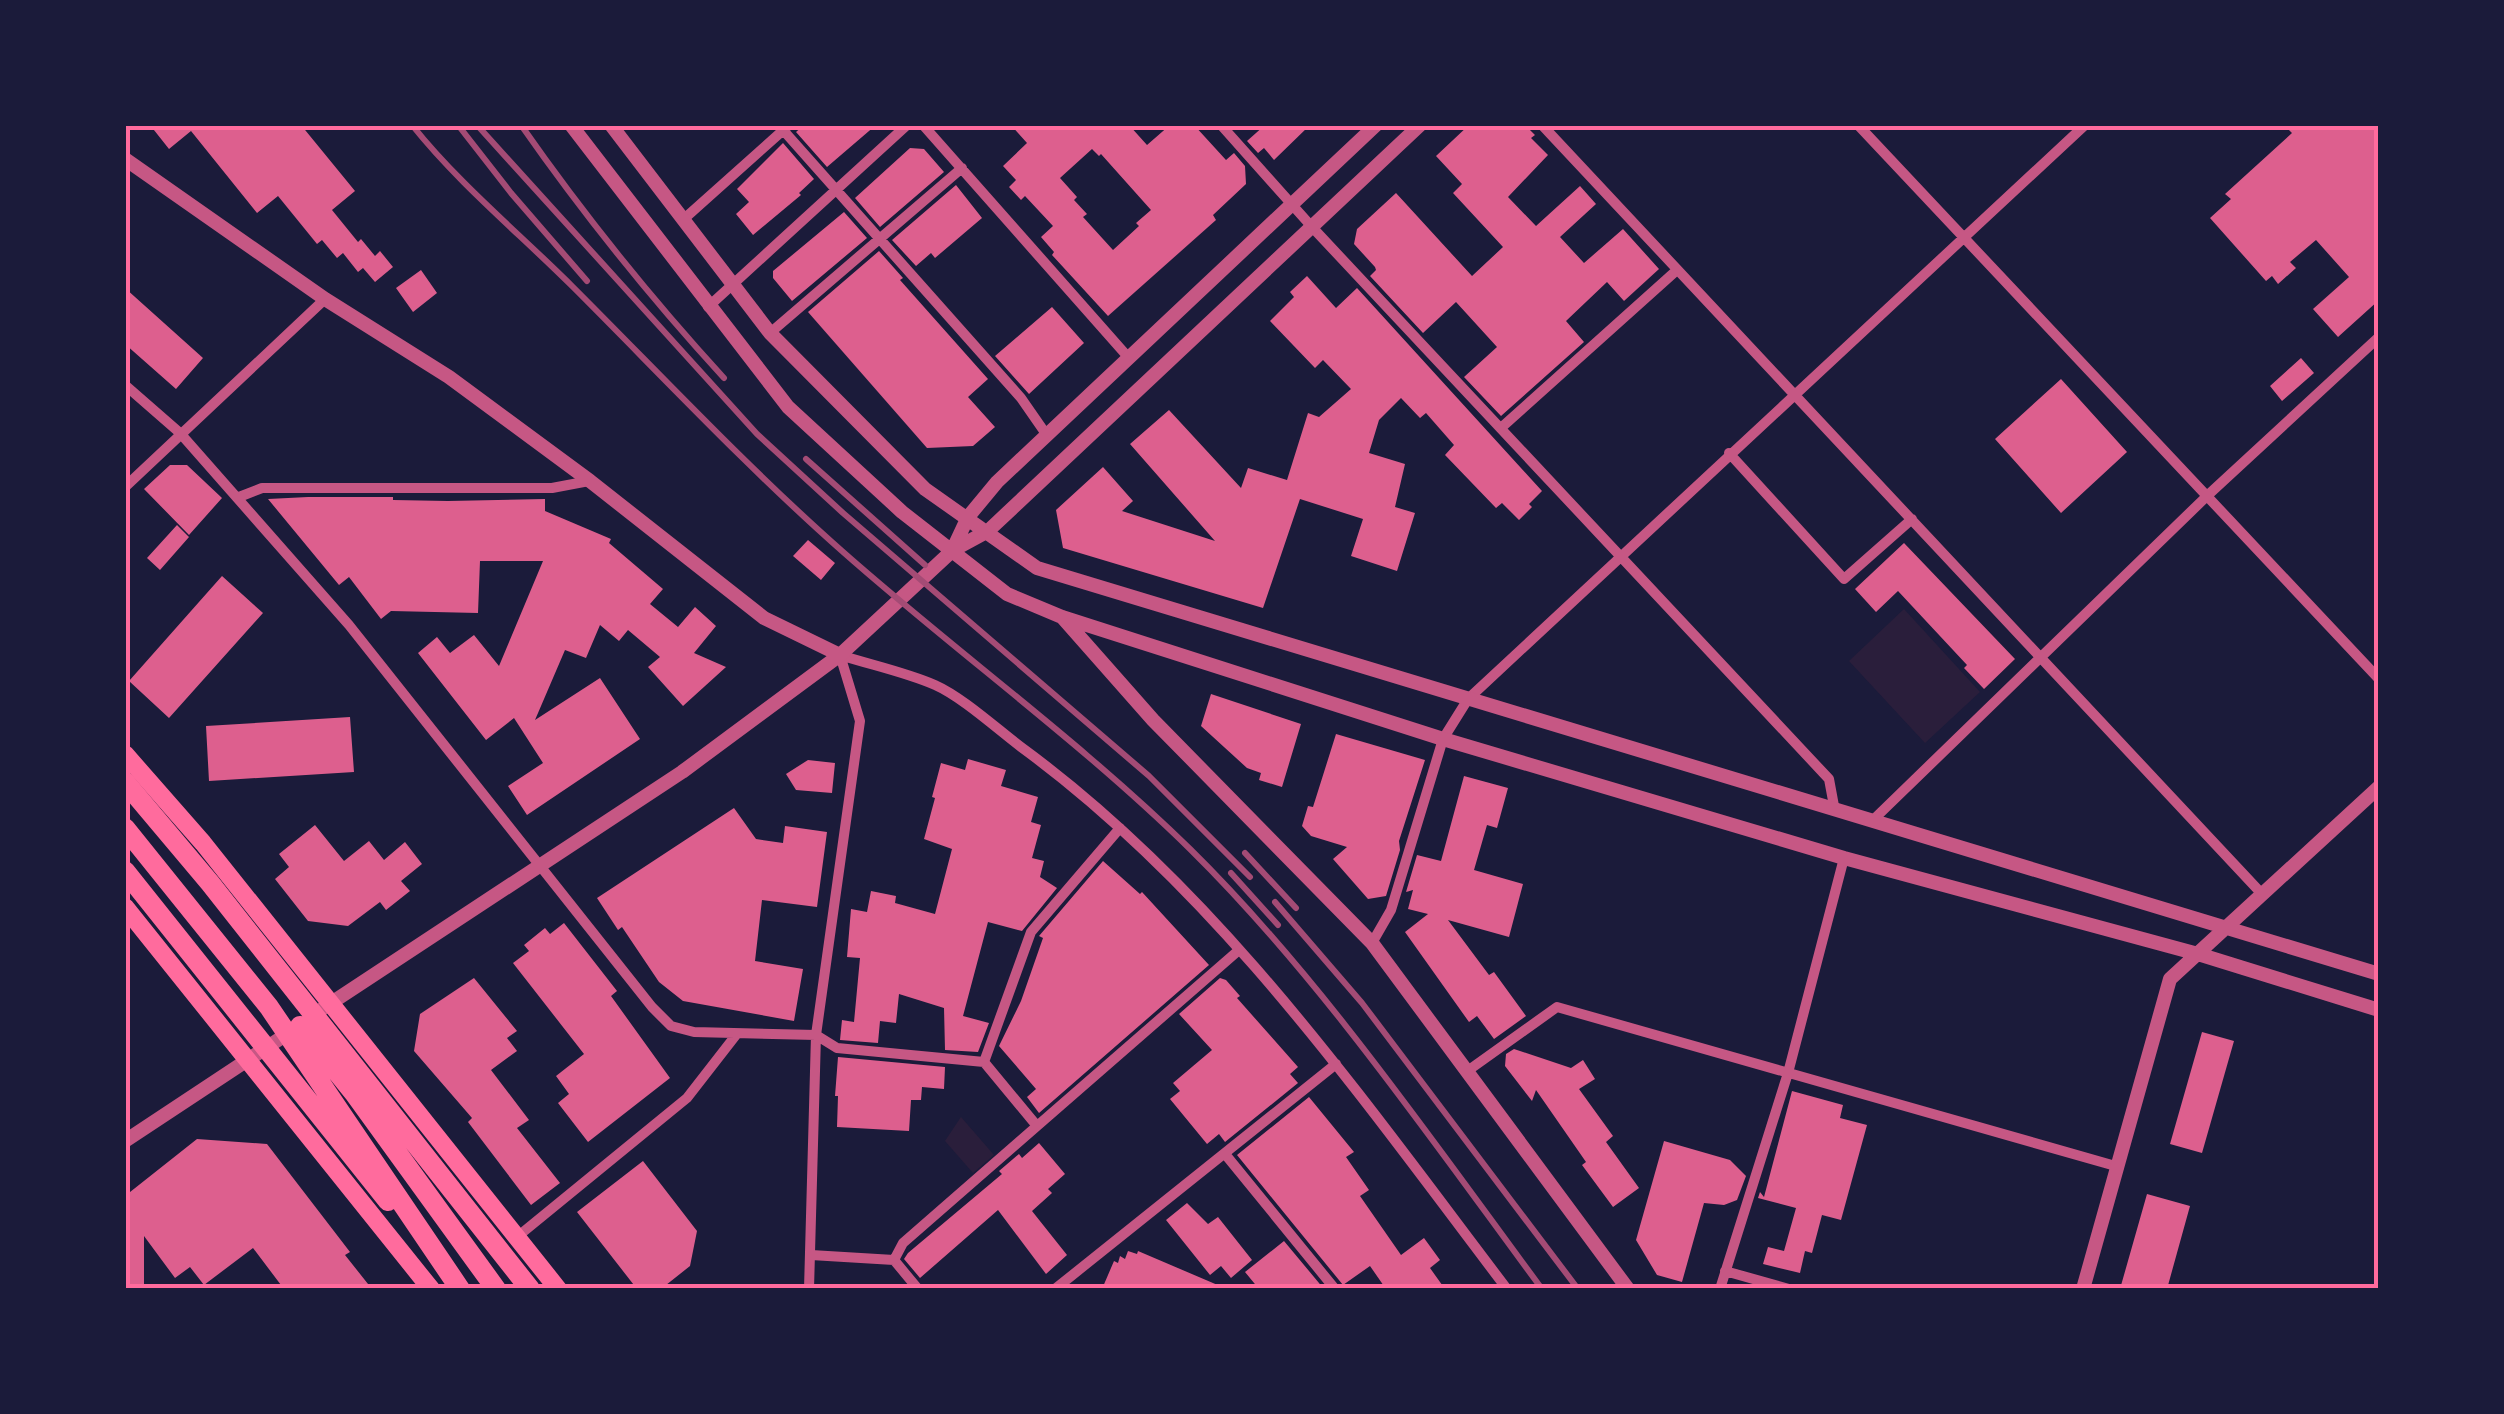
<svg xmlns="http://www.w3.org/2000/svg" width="2504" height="1414" font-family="Manrope,sans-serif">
<rect width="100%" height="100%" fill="#1b1b3a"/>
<path fill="#2a1e3b" d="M1904,609L1980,692L1925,743L1849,661Z
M961,1117L994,1155L973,1173L945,1141Z"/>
<path fill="#dd5f8e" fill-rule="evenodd" d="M150,125H301L355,191L332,210L358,242L361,239L375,256L380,251L393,267L375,282L363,268L358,272L343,253L337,258L322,240L317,244L278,196L257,213L191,131L169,149Z
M804,125H876L827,167L796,132Z
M1011,125H1129L1147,145L1170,125H1194L1226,160L1234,153L1245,166L1246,184L1213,215L1216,220L1108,316L1052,255L1054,252L1041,237L1053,226L1025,196L1021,200L1009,187L1016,180L1003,166L1027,143ZM1092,149L1099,156L1101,154L1151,210L1136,223L1139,226L1113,250L1083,217L1087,214L1074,200L1077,197L1060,178Z
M1265,125H1310L1274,160L1264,148L1258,153L1247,141Z
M1469,125H1525L1535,135L1531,138L1548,155L1508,197L1536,226L1580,186L1596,204L1560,237L1584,263L1623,229L1659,269L1624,301L1607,282L1566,321L1584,342L1501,416L1464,377L1497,347L1456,302L1423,333L1370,276L1376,270L1375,267L1354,244L1357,229L1396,193L1472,276L1503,247L1453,193L1462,184L1436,156Z
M2284,125H2379V300L2338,337L2313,309L2349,277L2316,240L2290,262L2296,268L2278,284L2272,276L2266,281L2210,218L2231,199L2225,194L2292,133Z
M783,143L814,179L799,193L801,195L753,235L736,214L749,202L737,189Z
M910,148L924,149L944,172L880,227L855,198Z
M956,185L982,218L935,258L931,253L916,266L892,240Z
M844,212L867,238L792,301L773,278V271Z
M879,251L903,278L900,280L988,379L968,397L995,427L973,446L927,448L808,312Z
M421,270L437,293L413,312L396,288Z
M1307,276L1336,308L1357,288L1542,491L1529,504L1532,507L1519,520L1502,503L1496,508L1445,455L1454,445L1426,413L1420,418L1401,398L1379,420L1369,453L1405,464L1395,507L1415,513L1397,571L1351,556L1363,519L1300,499L1263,608L1063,548L1056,510L1103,467L1133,501L1122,511L1215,541L1130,444L1169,410L1241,488L1248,468L1287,480L1308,413L1319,417L1351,389L1323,360L1315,368L1270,321L1294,297L1290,292Z
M125,288L203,358L176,389L125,344Z
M1052,307L1084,343L1029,394L995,356Z
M2301,358L2314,373L2282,401L2270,386Z
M2061,379L2127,452L2061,513L1995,439Z
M170,465H187L222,498L189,535L144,489Z
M308,497H393V500L448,501L545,499V511L611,539L609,543L663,589L650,604L678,627L695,607L716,626L694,653L726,667L683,706L648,667L660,657L628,630L619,641L600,625L586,658L565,650L535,720L600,678L640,739L527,815L508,786L543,763L514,718L486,740L418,653L437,637L450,653L474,635L499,666L543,561H480L478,613L391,611L381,619L349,577L339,585L268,499Z
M177,525L189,537L160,570L147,558Z
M808,540L835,563L821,580L793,556Z
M1904,543L2015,659L1984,689L1964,668L1967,665L1898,591L1876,612L1855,589Z
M222,576L263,613L169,718L129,681Z
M1211,694L1301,724L1282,787L1259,780L1261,773L1247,768L1201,726Z
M350,717L354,772L209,781L206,726Z
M1336,734L1425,760L1399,841L1400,850L1386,896L1368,899L1333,859L1347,847L1311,836L1302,826L1308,806L1313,807Z
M968,759L1006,770L1001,786L1038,797L1031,822L1041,825L1032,858L1044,861L1040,877L1057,888L1022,931L988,922L963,1016L989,1023L978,1052L945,1050L944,1008L899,994L896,1023L880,1021L878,1043L840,1040L842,1020L854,1022L860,958L847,957L851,909L867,912L871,891L896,896L895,903L935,914L952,849L924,839L935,798L932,797L941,763L965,770Z
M808,760L835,763L832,793L796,790L786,774Z
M1464,776L1508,788L1497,828L1487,825L1474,870L1523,884L1509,937L1448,920L1489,975L1494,972L1526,1016L1494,1039L1477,1016L1469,1022L1405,932L1428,914L1408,909L1413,890L1406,892L1417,855L1441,861Z
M734,808L756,839L783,843L785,826L827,832L817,907L762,900L755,961L803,969L794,1021L683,1001L659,982L622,927L618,930L597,898Z
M315,825L344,861L369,841L384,860L405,842L422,864L401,881L410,891L386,910L380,902L348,926L308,921L275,879L289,867L279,854Z
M1103,861L1140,894L1142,892L1209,965L1039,1113L1027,1097L1036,1089L999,1046L1021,1001L1043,938L1039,936Z
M564,923L617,991L611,996L670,1078L588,1142L558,1103L569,1094L556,1076L584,1054L513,963L529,951L524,945L545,928L550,934Z
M474,978L517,1031L507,1038L517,1051L491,1070L529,1120L517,1128L560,1183L531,1205L468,1122L472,1118L414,1051L420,1014Z
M1220,978L1226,980L1240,996L1237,998L1298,1067L1290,1074L1298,1083L1225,1142L1219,1134L1207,1144L1170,1099L1180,1091L1173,1083L1212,1050L1179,1014Z
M2202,1032L2234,1041L2202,1153L2170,1144Z
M1514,1049L1571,1068L1583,1060L1595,1079L1579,1089L1613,1136L1606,1142L1639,1188L1613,1207L1582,1165L1586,1162L1536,1090L1532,1101L1505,1066L1506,1054Z
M838,1057L945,1067L944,1089L922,1087L921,1100H911L909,1131L837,1127L838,1096H835Z
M1792,1091L1843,1105L1840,1118L1867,1125L1841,1220L1822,1215L1812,1253L1805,1251L1800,1273L1763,1264L1768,1247L1784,1251L1796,1208L1758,1198L1760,1192L1764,1197Z
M1309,1097L1354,1152L1346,1157L1369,1190L1360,1196L1401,1255L1424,1238L1440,1260L1430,1268L1445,1289H1386L1370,1266L1343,1285L1237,1155Z
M197,1139L267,1144L350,1252L345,1255L372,1289H284L253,1248L204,1285L190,1267L175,1278L144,1236V1289H125V1196Z
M1664,1141L1730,1160L1746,1176L1737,1200L1724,1205L1704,1203L1682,1282L1657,1275L1636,1240Z
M1039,1143L1065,1174L1048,1189L1052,1193L1032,1211L1067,1255L1046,1274L998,1210L920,1278L904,1259L908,1253L1002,1174L999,1171L1019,1154L1022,1158Z
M643,1161L697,1231L690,1266L661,1289H637L577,1212Z
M2147,1194L2190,1206L2167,1289H2120Z
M1187,1203L1208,1224L1218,1217L1252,1260L1231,1278L1221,1266L1210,1275L1166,1220Z
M1284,1241L1324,1289H1259L1245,1272Z
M1128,1251L1137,1254L1138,1251L1227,1289H1102L1114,1261L1118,1263L1120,1256L1125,1259Z"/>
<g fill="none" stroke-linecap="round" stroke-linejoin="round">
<path stroke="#c65784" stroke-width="10" d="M923,125L1128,357
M1221,125L1312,227L1829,779L1834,806
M1542,125L2262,894
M1858,125L2379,679
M783,130L1021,398L1046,434
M685,218L789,125
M708,307L907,125
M770,333L962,168
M125,385L180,433L349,625L652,1007L671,1026L694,1032L816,1035L837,1048L984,1062L1037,1126
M1502,427L1677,270
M1729,453L1844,579L1912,519
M125,487L325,299
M239,497L262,488H552L589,481
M840,655C871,665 905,672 935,685C962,697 996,728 1021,747C1218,891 1361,1097 1507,1289
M1873,820L2208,495L2379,337
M1372,943L1391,910L1443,739L1468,699L2085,125
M984,1062L1031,932L1120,828
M1466,1072L1557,1007L2119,1167
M1225,1154L1335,1289
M517,1237L687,1098L736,1035
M811,1255L894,1260L918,1289
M894,1260L903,1243L1239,950
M1725,1271L1789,1289
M809,1289L816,1035L860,721L840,655
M1055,1289L1336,1064
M1720,1289L1788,1073L1844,858"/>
<path stroke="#c65784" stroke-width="14" d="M571,125L788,407L902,512L1007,594L1062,617L1443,739L1844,858L2198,954L2379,1010
M611,125L770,333L925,489L1037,568L2379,974
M125,159L325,299L449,377L590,481L764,618L840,655
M953,549L968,517L997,482L1376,125
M1063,618L1153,720L1372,943L1628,1289
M322,1009L682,772L840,655L953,550L988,531L1420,125
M125,1141L293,1030
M2083,1289L2170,979L2379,787"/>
<path stroke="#ff6b9d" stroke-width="18" d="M125,754L203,843L558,1289
M125,907L431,1289"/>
<path stroke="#ff6b9d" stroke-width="20" d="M125,782L210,883L530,1289
M125,828L269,1007L460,1289
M125,871L388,1201
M300,1026L354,1093L496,1289"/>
<path stroke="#a44b75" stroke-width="6" d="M412,125C459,184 520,234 573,287C662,376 748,468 842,551C956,652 1081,742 1190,849C1319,976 1434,1143 1542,1289
M458,125L511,193L587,281
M477,125L757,434L843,513L1149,776L1250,877
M521,125C586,218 648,295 724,378
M806,459L925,565
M1245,853L1296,908
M1231,873L1278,925
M1275,902L1362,1003L1578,1289"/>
</g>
<rect width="2504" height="1414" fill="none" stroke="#1b1b3a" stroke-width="255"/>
<rect x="128" y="128" width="2248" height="1158" fill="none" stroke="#ff6b9d" stroke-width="4"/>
</svg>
